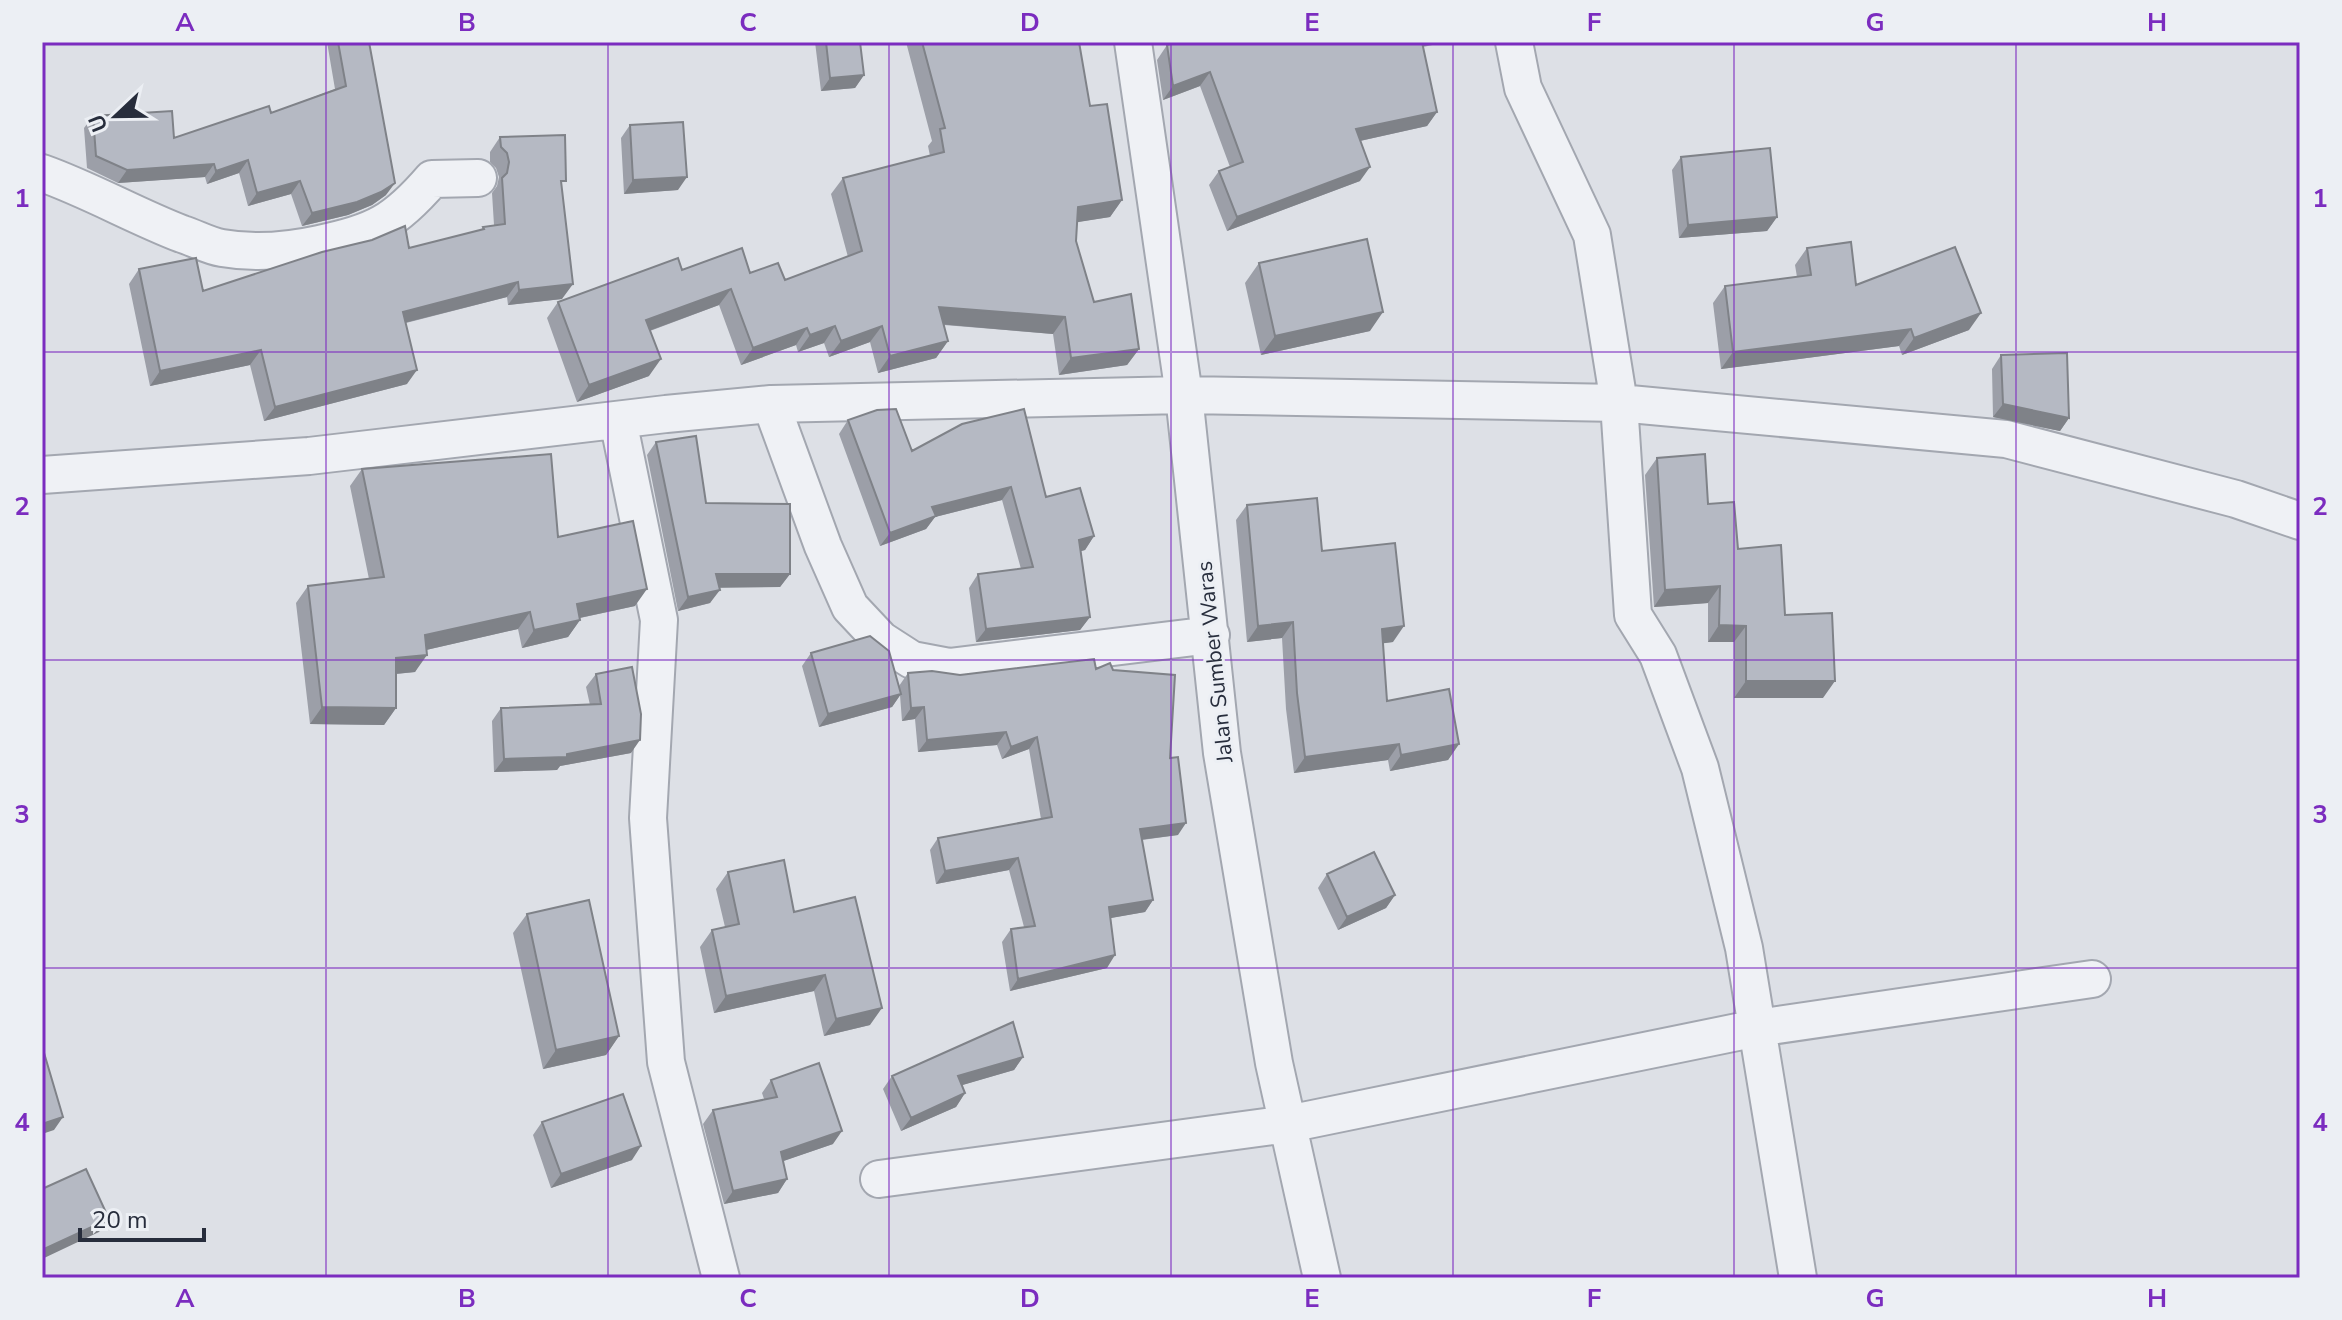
<svg xmlns="http://www.w3.org/2000/svg" width="2342" height="1320" font-family="'Nunito Sans',sans-serif">
<rect width="100%" height="100%" fill="#dde0e6"/>
<g fill="none" stroke-linecap="round" stroke-linejoin="round">
<defs>
<path id="minor" d="M1133,42L1184,395L1222,753L1274,1063L1322,1278
M1514,42L1523,88L1592,235L1619,403L1633,615L1658,655L1700,768L1744,948L1798,1278
M42,173C90,190 135,216 182,234C195,238 209,246 222,248C256,254 287,251 319,244C374,233 395,222 432,179L478,178
M771,404L823,546L850,607L881,640L912,660L949,667L1211,635
M618,420L659,620L648,818L666,1062L721,1278
M42,475L309,456L666,414L771,404L1184,395L1619,403L2006,439L2236,499L2300,521
M879,1179L1288,1124L1757,1028L2092,979"/>
</defs>
<use href="#minor" stroke="#a3a7b0" stroke-width="40"/>
<use href="#minor" stroke="#eff1f5" stroke-width="36"/>
</g>
<path fill="#9c9fa8" d="M327,42H369L386,195L372,205L348,215L302,226L291,194L248,206L239,173L207,184L205,177L118,183L87,168L84,128L93,116L174,138L271,113L335,89Z
M815,42H860L864,75L855,88L821,91Z
M906,42H1079L1090,106L1122,200L1110,217L1077,222L1076,241L1094,302L1139,349L1127,365L1059,375L1053,334L944,325L948,341L936,358L878,373L870,342L829,357L824,343L798,352L796,345L741,365L719,305L650,331L649,376L577,402L547,318L558,302L682,270L750,273L785,280L848,257L831,194L843,178L930,156L928,146L932,141Z
M1442,43L1423,47L1437,112L1427,126L1360,141V181L1227,231L1209,185L1219,171L1230,167L1200,86L1163,100L1157,60L1167,45Z
M630,125L678,190L624,194L621,138Z
M500,137L562,188V299L508,305L507,297L406,323L407,384L264,421L250,365L150,386L129,284L139,269L203,291L409,248L481,230L483,227L494,225L492,193L497,186L499,177L496,168L490,162V152Z
M1681,157L1777,217L1767,231L1679,238L1672,170Z
M1807,248L1856,285L1969,330L1902,355L1899,346L1721,369L1713,303L1725,286L1797,277L1795,265Z
M1259,263L1370,331L1261,355L1245,283Z
M2001,355L2069,418L2060,431L1993,417L1992,369Z
M848,420L912,451L1046,497L1094,536L1085,550L1081,551L1090,617L1080,630L976,642L969,588L978,574L1021,569L1002,500L935,517L926,529L880,546L839,434Z
M656,442L706,503L790,574L780,587H719L710,603L678,611L647,455Z
M1657,458L1708,504L1738,549L1785,615L1823,698H1734V642H1708V603L1654,607L1645,475Z
M362,469L558,537L635,606L580,618V620L568,637L522,648L518,629L426,650L415,672L396,674V708L384,725L310,724L296,603L308,586L369,579L350,486Z
M1247,505L1322,551L1393,642L1383,643L1387,701L1459,744L1448,760L1390,771L1388,760L1294,773L1286,709L1282,638L1247,642L1236,520Z
M811,653L899,686L908,673L960,675L1096,669L1113,670L1170,758L1178,835L1142,840L1153,900L1145,912L1110,918L1107,968L1010,991L1002,942L1011,929L1024,927L1009,870L936,884L930,850L938,838L1041,819L1029,749L1002,759L997,745L918,752L915,719L902,721L900,695L892,707L819,727L802,666Z
M596,674L631,753L560,766L557,770L494,772L492,721L501,708L590,705L586,687Z
M728,872L794,912L870,1025L824,1036L814,991L714,1013L700,947L712,930L725,927L716,889Z
M1327,874L1395,895L1386,908L1338,930L1318,888Z
M527,914L619,1036L606,1055L543,1069L513,933Z
M1023,1057L1014,1070L962,1085L965,1093L956,1107L901,1131L883,1089L892,1076Z
M771,1080L833,1144L783,1161L787,1179L778,1193L724,1204L703,1124L713,1110L764,1099L762,1093Z
M542,1122L632,1160L551,1188L533,1135Z"/>
<path fill="#7f8288" d="M1415,42H1442L1410,49Z
M1210,72L1200,86L1163,100L1173,86Z
M864,75L855,88L821,91L830,78Z
M1437,112L1427,126L1346,144L1356,129Z
M248,160L239,173L207,184L216,171Z
M214,164L205,177L118,183L127,170Z
M1370,167L1360,181L1227,231L1237,217Z
M687,177L678,190L624,194L633,180Z
M300,181L291,194L248,206L257,193Z
M395,183L386,195L372,205L348,215L302,226L312,213Z
M1122,200L1110,217L1066,224L1078,207Z
M1777,217L1767,231L1679,238L1688,225Z
M518,282L507,297L392,326L403,312Z
M573,284L562,299L508,305L519,290Z
M731,289L719,305L635,336L646,320Z
M939,307L1065,317L1053,334L927,323Z
M1383,312L1370,331L1261,355L1275,336Z
M1981,313L1969,330L1902,355L1914,338Z
M835,326L824,343L798,352L810,335Z
M882,326L870,342L829,357L841,341Z
M807,328L796,345L741,365L753,348Z
M1911,329L1899,346L1721,369L1733,352Z
M948,341L936,358L878,373L890,356Z
M1139,349L1127,365L1059,375L1071,358Z
M261,350L250,365L150,386L160,371Z
M661,359L649,376L577,402L589,385Z
M417,370L407,384L264,421L275,407Z
M2003,404L2069,418L2060,431L1993,417Z
M1011,487L1002,500L935,517L926,529L880,546L890,533L932,507Z
M1094,536L1085,550L1070,554L1079,540Z
M716,574H790L780,587L707,588Z
M1720,586L1708,603L1654,607L1665,590Z
M647,589L635,606L565,621L577,604Z
M720,590L710,603L678,611L688,597Z
M530,612L518,629L413,653L425,635Z
M1090,617L1080,630L976,642L986,629Z
M580,620L568,637L522,648L534,630Z
M1293,622L1282,638L1247,642L1258,626Z
M1719,625L1746,626L1734,642H1708Z
M1404,626L1393,642L1371,645L1382,629Z
M427,655L415,672L384,675L396,658Z
M1746,681H1835L1823,698H1734Z
M901,694L892,707L819,727L828,714Z
M322,707L396,708L384,725L310,724Z
M924,707L915,719L902,721L911,708Z
M1006,732L997,745L918,752L927,740Z
M1037,737L1029,749L1002,759L1011,747Z
M640,740L631,753L560,766L557,770L494,772L504,759L567,754Z
M1399,744L1388,760L1294,773L1305,757Z
M1459,744L1448,760L1390,771L1401,755Z
M1186,823L1178,835L1131,841L1140,829Z
M1018,858L1009,870L936,884L945,871Z
M1395,895L1386,908L1338,930L1347,917Z
M1153,900L1145,912L1100,920L1109,907Z
M1115,955L1107,968L1010,991L1018,979Z
M825,975L814,991L714,1013L726,996Z
M882,1008L870,1025L824,1036L836,1019Z
M619,1036L606,1055L543,1069L556,1050Z
M1023,1057L1014,1070L949,1089L958,1076Z
M965,1093L956,1107L901,1131L911,1118Z
M63,1117L54,1130L42,1134V1124Z
M842,1131L833,1144L772,1165L781,1152Z
M641,1146L632,1160L551,1188L561,1174Z
M787,1179L778,1193L724,1204L733,1191Z
M109,1219L99,1232L42,1259V1250Z"/>
<path fill="#b5b9c3" stroke="#7f8288" stroke-width="2" d="M338,42H369L395,183L381,192L357,202L312,213L300,181L257,193L248,160L216,171L214,164L127,170L96,156L93,116L172,111L174,138L269,106L271,113L346,86Z
M826,42H860L864,75L830,78Z
M922,42H1079L1090,106L1107,104L1122,200L1078,207L1076,241L1094,302L1131,294L1139,349L1071,358L1065,317L939,307L948,341L890,356L882,326L841,341L835,326L810,335L807,328L753,348L731,289L646,320L661,359L589,385L558,302L678,258L682,270L742,248L750,273L778,263L785,280L862,251L843,178L944,152L940,129L945,128Z
M1176,42H1422L1437,112L1356,129L1370,167L1237,217L1219,171L1243,162L1210,72L1173,86L1167,45Z
M683,122L687,177L633,180L630,125Z
M565,135L566,181H561L573,284L519,290L518,282L403,312L417,370L275,407L261,350L160,371L139,269L196,258L203,291L322,252L372,240L405,226L409,248L484,229L483,227L505,224L502,178L507,173L509,162L507,153L501,147L500,137Z
M1770,148L1777,217L1688,225L1681,157Z
M1367,239L1383,312L1275,336L1259,263Z
M1851,242L1856,285L1955,247L1981,313L1914,338L1911,329L1733,352L1725,286L1811,275L1807,248Z
M2067,353L2069,418L2003,404L2001,355Z
M896,409L912,451L962,424L1024,409L1046,497L1080,488L1094,536L1079,540L1090,617L986,629L978,574L1033,567L1011,487L932,507L936,516L890,533L848,420L877,410Z
M696,436L706,503L790,504V574H716L720,590L688,597L656,442Z
M551,454L558,537L633,521L647,589L577,604L580,620L534,630L530,612L425,635L427,655L396,658V708L322,707L308,586L384,577L362,469Z
M1705,454L1708,504L1734,502L1738,549L1781,545L1785,615L1832,613L1835,681H1746V626L1719,625L1720,586L1665,590L1657,458Z
M1317,498L1322,551L1395,543L1404,626L1382,629L1387,701L1449,689L1459,744L1401,755L1399,744L1305,757L1297,693L1293,622L1258,626L1247,505Z
M870,636L889,651L901,694L828,714L811,653Z
M1094,659L1096,669L1110,663L1113,670L1175,675L1170,758L1178,757L1186,823L1140,829L1153,900L1109,907L1115,955L1018,979L1011,929L1035,926L1018,858L945,871L938,838L1052,817L1037,737L1011,747L1006,732L927,740L924,707L911,708L908,673L932,671L960,675Z
M632,667L641,714L640,740L567,754V757L504,759L501,708L601,704L596,674Z
M1374,852L1395,895L1347,917L1327,874Z
M784,860L794,912L855,897L882,1008L836,1019L825,975L726,996L712,930L739,924L728,872Z
M589,900L619,1036L556,1050L527,914Z
M1013,1022L1023,1057L958,1076L965,1093L911,1118L892,1076Z
M42,1046L63,1117L42,1124Z
M819,1063L842,1131L781,1152L787,1179L733,1191L713,1110L777,1097L771,1080Z
M623,1094L641,1146L561,1174L542,1122Z
M86,1169L109,1219L42,1250V1189Z"/>
<path fill="none" stroke="#7b2cbf" stroke-width="2" stroke-opacity="0.55" d="M326,42V1278M608,42V1278M889,42V1278M1171,42V1278M1453,42V1278M1734,42V1278M2016,42V1278M42,352H2300M42,660H2300M42,968H2300"/>
<g text-anchor="middle" stroke-width="6" stroke-linejoin="round" paint-order="stroke">
<g font-size="22" fill="#272d3c" stroke="#eceff4">
<text transform="translate(1214 662) rotate(-96)" y="8">Jalan Sumber Waras</text>
</g>
</g>
<rect width="2342" height="1320" fill="none" stroke="#eceff4" stroke-width="88"/>
<g transform="translate(116 116) rotate(248)" stroke="#eceff4" stroke-width="6" paint-order="stroke">
<path d="M0-6L14 30L0 20L-14 30Z" fill="#272d3c"/>
<text y="-12" font-size="22" font-weight="bold" text-anchor="middle" fill="#272d3c">U</text>
</g>
<path d="M80 1228v12h124v-12" fill="none" stroke="#272d3c" stroke-width="4"/>
<text x="92" y="1228" font-size="24" fill="#272d3c" stroke="#eceff4" stroke-width="6" paint-order="stroke">20 m</text>
<rect x="44" y="44" width="2254" height="1232" fill="none" stroke="#7b2cbf" stroke-width="3"/>
<g font-size="26" text-anchor="middle" font-weight="bold" fill="#7b2cbf">
<text x="185" y="31">A</text>
<text x="467" y="31">B</text>
<text x="748" y="31">C</text>
<text x="1030" y="31">D</text>
<text x="1312" y="31">E</text>
<text x="1594" y="31">F</text>
<text x="1875" y="31">G</text>
<text x="2157" y="31">H</text>
<text x="22" y="207">1</text>
<text x="2320" y="207">1</text>
<text x="22" y="515">2</text>
<text x="2320" y="515">2</text>
<text x="22" y="823">3</text>
<text x="2320" y="823">3</text>
<text x="22" y="1131">4</text>
<text x="2320" y="1131">4</text>
<text x="185" y="1307">A</text>
<text x="467" y="1307">B</text>
<text x="748" y="1307">C</text>
<text x="1030" y="1307">D</text>
<text x="1312" y="1307">E</text>
<text x="1594" y="1307">F</text>
<text x="1875" y="1307">G</text>
<text x="2157" y="1307">H</text>
</g>
</svg>
